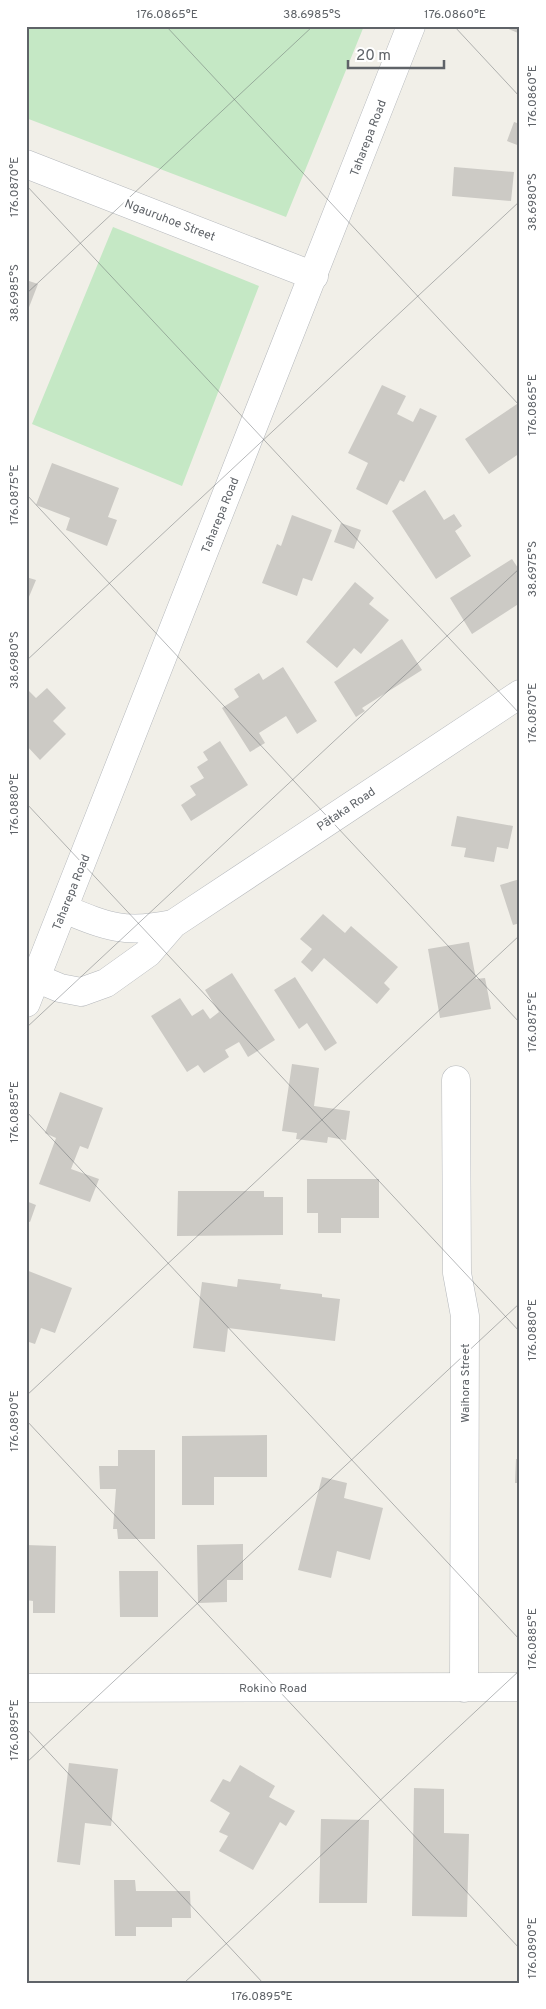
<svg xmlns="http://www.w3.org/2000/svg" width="546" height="2009" font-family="Overpass,sans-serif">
<rect width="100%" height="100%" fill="#f1efe8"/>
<path fill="#c5e8c5" d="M26,26H364L286,217L26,118Z
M113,227L259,286L182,486L32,424Z"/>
<path fill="#cccac5" d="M502,26H520V27L518,33Z
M514,122L520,124V146L507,141Z
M454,167L514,172L511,201L452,196Z
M26,280L38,284L26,315Z
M382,385L406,396L397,414L413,422L420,408L437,416L404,482L400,480L387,505L356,489L368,463L348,453Z
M517,404L520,409V453L489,474L465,439Z
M52,463L119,488L108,517L117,520L107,546L66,530L70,518L36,505Z
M425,490L444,520L454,514L462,526L455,531L471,556L436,579L392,511Z
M292,515L332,530L312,581L303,578L297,596L262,583L277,544L281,546Z
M341,523L361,530L354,549L334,542Z
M512,559L520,571V603L472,634L450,598Z
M26,577L36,580L26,604Z
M355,582L374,598L369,604L389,620L361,654L354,648L337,668L306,642Z
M402,639L422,670L362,708L365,711L356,717L334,682Z
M283,667L317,721L297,734L286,716L259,733L265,743L250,752L222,708L239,697L234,689L259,673L263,680Z
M26,688L36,698L47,688L66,708L53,721L66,734L40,760L26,745Z
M220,741L248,785L191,821L181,805L196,795L190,786L204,778L197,767L208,760L203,752Z
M457,816L513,826L508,849L497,847L494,862L464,857L466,848L451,846Z
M520,879V923L513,925L500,885Z
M323,914L345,933L351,926L398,967L384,983L390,989L377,1004L324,958L312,972L301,962L312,949L300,939Z
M469,942L476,979L485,978L491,1009L440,1018L428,949Z
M232,973L275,1040L248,1057L239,1042L225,1050L229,1057L204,1073L198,1065L187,1072L151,1016L180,998L192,1016L203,1009L210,1019L219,1012L205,990Z
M295,977L337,1043L325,1051L307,1023L299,1029L274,990Z
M292,1064L319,1068L314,1106L350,1111L346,1140L328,1137L327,1143L296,1139L297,1133L282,1131Z
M60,1092L103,1108L88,1149L80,1146L71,1169L99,1179L90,1202L39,1184L56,1138L45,1133Z
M307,1179H379V1218H341V1233H318V1213H307Z
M178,1191H264V1197H283V1235L177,1236Z
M26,1201L36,1205L30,1222L26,1221Z
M26,1270L72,1288L55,1333L41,1328L35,1344L26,1341Z
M238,1279L281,1284L280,1289L322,1294V1297L340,1299L335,1341L228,1328L225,1352L193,1348L202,1282L237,1287Z
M267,1435V1477H214V1505H182V1436Z
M118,1450H155V1539H118L117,1529H113L116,1489H100L99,1466H118Z
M516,1459H520V1483H515Z
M322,1477L347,1483L344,1498L383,1508L370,1560L337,1551L331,1578L298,1570Z
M243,1544V1580H227V1602L198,1603L197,1545Z
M26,1545L56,1546L55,1613H33V1601L26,1600Z
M119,1571H158V1617H120Z
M69,1763L118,1769L111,1826L85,1823L80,1865L57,1862Z
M240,1765L275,1786L269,1797L295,1811L286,1826L280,1822L253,1870L219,1851L228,1836L219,1832L230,1813L210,1801L223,1779L230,1782Z
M414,1788L444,1789V1833L469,1834L467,1917L412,1916Z
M321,1819L369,1820L367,1903H319Z
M114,1880H135L136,1891H190L191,1918H172V1927H136V1936H115Z"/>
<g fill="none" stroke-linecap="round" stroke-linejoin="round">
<defs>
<path id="minor" d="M26,164L314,276
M64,909C108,927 125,934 173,924
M36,978L60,988L81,992L106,983L148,953L173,924L520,694
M456,1080L457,1273L465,1316L464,1688
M26,1688L520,1687"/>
<path id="tertiary" d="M26,1003L411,26"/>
</defs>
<use href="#minor" stroke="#b5b8bc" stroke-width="29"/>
<use href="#tertiary" stroke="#b5b8bc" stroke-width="29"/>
<use href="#minor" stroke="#fff" stroke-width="28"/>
<use href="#tertiary" stroke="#fff" stroke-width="28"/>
</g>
<path fill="none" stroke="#5f6368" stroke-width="1" stroke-opacity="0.45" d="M166,26L520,406M454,26L520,97M26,185L520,714M26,294L313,26M26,494L520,1023M26,661L520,201M26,803L520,1332M26,1028L520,568M26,1111L520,1640M26,1396L520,935M26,1420L520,1949M26,1728L263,1983M26,1763L520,1303M184,1983L520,1670"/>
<g text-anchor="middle" stroke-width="5" stroke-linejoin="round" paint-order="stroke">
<g font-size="12" fill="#5f6368" stroke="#fff">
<text transform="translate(368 138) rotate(-69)" y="4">Taharepa Road</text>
<text transform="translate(170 220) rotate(21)" y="4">Ngauruhoe Street</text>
<text transform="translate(220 515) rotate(-68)" y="4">Taharepa Road</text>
<text transform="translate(346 809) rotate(-34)" y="4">Pātaka Road</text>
<text transform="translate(71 892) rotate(-68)" y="4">Taharepa Road</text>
<text transform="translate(465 1383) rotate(-90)" y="4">Waihora Street</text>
<text x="273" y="1692">Rokino Road</text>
</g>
</g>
<rect width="546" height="2009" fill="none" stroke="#ffffff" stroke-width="55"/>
<path d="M348 60v8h96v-8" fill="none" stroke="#5f6368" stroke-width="2.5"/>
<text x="356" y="60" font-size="15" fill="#5f6368" stroke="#ffffff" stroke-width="4" paint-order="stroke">20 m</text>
<rect x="28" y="28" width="490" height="1954" fill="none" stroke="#5f6368" stroke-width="2"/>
<g font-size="12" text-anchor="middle" fill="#5f6368">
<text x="167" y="18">176.0865°E</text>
<text x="312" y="18">38.6985°S</text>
<text x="455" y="18">176.0860°E</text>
<text transform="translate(532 96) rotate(-90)" y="4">176.0860°E</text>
<text transform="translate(14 187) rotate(-90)" y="4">176.0870°E</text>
<text transform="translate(532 202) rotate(-90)" y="4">38.6980°S</text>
<text transform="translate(14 293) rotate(-90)" y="4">38.6985°S</text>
<text transform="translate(532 405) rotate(-90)" y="4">176.0865°E</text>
<text transform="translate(14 495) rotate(-90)" y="4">176.0875°E</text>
<text transform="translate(532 569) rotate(-90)" y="4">38.6975°S</text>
<text transform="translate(14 660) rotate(-90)" y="4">38.6980°S</text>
<text transform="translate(532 713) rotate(-90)" y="4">176.0870°E</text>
<text transform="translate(14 804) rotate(-90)" y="4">176.0880°E</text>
<text transform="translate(532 1022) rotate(-90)" y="4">176.0875°E</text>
<text transform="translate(14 1112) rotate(-90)" y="4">176.0885°E</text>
<text transform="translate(532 1330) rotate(-90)" y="4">176.0880°E</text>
<text transform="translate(14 1421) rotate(-90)" y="4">176.0890°E</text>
<text transform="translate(532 1639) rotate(-90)" y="4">176.0885°E</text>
<text transform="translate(14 1730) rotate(-90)" y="4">176.0895°E</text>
<text transform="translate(532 1948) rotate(-90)" y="4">176.0890°E</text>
<text x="262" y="2000">176.0895°E</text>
</g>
</svg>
